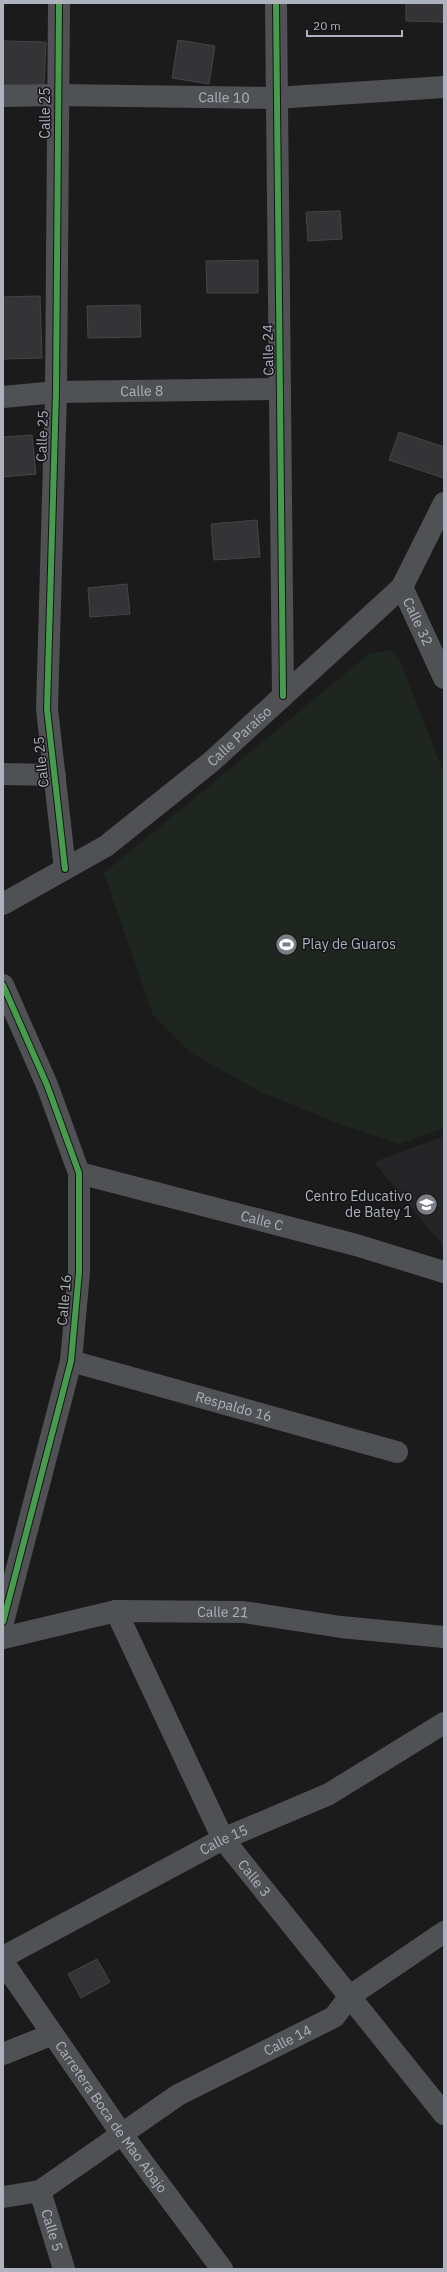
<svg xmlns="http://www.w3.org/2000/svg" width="447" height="2272" font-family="'IBM Plex Sans',sans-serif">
<rect width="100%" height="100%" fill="#1b1b1c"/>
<path fill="#252528" d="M444,1136V1247L374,1162Z"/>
<path fill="#1f2620" d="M390,650L400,661L444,774V1128L399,1144L340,1124L257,1090L191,1053L153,1015L104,873L370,653Z"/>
<path fill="#343436" stroke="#444548" d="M406,3H444V22L406,21Z
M178,40L215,46L209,84L172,78Z
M3,41L46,42L44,86L3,85Z
M340,211L342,239L308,241L306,212Z
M258,260V293H207L206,261Z
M40,296L42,358L3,359V297Z
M140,305L141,337L88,338L87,306Z
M399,432L444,447V478L389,460Z
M32,435L36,474L3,477V437Z
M257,520L260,557L214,560L211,524Z
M127,584L130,614L90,617L88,588Z
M97,1959L110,1982L81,1998L68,1974Z"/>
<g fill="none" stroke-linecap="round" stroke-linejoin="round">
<g stroke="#4f5155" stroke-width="22">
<path d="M59,3L56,392L47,709L65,869"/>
<path d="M276,3L283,696"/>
<path id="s1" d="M3,96L57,95L275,98L444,87"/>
<path id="s2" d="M3,397L56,392L280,389"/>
<path id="s3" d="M402,587L444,678"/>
<path d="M3,774L55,775"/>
<path id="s4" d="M3,904L106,846L211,762L402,587L444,503"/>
<path d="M3,985L47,1085L79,1173V1272L71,1361L3,1622"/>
<path id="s5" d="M79,1173L356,1245L444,1272"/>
<path id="s6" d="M71,1361L397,1452"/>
<path id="s7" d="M116,1611L223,1839L444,2114"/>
<path id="s8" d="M3,1638L116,1611L243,1612L341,1627L444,1637"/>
<path id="s9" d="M3,1957L223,1839L329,1794L444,1723"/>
<path d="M3,2054L53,2034"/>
<path id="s10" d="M40,2191L64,2269"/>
<path id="s11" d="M3,2197L40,2191L178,2095L334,2017L350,1996L444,1932"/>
</g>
<path stroke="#4f5155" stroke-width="22" id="s12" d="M3,1962L121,2133L222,2269"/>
<defs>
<path id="cycleway" d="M59,3L56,392L47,709L65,869
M276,3L283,696
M3,985L47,1085L79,1173V1272L71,1361L3,1622"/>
</defs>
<use href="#cycleway" stroke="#151518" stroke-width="8"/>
<use href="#cycleway" stroke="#469c4c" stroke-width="6"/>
</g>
<defs>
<symbol id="stadium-disc" viewBox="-11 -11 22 22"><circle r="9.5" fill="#7a7d84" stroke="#151518"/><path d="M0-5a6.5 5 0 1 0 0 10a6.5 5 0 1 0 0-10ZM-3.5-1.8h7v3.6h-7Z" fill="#fff"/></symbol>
<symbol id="school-disc" viewBox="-11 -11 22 22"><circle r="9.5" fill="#7a7d84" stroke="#151518"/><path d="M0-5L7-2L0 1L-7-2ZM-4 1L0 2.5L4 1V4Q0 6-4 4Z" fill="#fff"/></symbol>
</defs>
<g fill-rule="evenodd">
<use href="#stadium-disc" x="274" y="932" width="25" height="25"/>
<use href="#school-disc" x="414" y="1192" width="25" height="25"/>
</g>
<g text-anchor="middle" stroke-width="3" stroke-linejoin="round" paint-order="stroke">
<g font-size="14" fill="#adb2bc" stroke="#151518">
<text dy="5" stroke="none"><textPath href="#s1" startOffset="221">Calle 10</textPath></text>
<text transform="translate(45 113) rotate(-90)" y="5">Calle 25</text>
<text transform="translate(268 350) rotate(-91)" y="5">Calle 24</text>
<text dy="5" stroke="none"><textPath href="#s2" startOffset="139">Calle 8</textPath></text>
<text transform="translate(42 436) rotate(-88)" y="5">Calle 25</text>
<text dy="5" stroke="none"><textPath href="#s3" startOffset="38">Calle 32</textPath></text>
<text dy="5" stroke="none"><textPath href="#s4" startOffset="291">Calle Paraíso</textPath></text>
<text transform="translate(41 762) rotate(-96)" y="5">Calle 25</text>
<text dy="5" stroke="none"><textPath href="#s5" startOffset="189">Calle C</textPath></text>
<text transform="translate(64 1300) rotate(-85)" y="5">Calle 16</text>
<text dy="5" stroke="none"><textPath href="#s6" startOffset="169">Respaldo 16</textPath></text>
<text dy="5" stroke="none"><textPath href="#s8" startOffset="223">Calle 21</textPath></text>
<text dy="5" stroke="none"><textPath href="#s9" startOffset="250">Calle 15</textPath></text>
<text dy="5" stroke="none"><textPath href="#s7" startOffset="302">Calle 3</textPath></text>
<text dy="5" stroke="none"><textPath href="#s11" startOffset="328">Calle 14</textPath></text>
<text dy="5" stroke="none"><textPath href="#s12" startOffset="189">Carretera Boca de Mao Abajo</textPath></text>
<text dy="5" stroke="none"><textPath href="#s10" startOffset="41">Calle 5</textPath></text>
</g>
<g font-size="14" fill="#adb2bc" stroke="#151518" text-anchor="start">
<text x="302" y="949">Play de Guaros</text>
<text x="412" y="1201" text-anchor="end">Centro Educativo<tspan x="412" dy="16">de Batey 1</tspan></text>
</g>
</g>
<rect width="447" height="2272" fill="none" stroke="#adb2bc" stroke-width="8"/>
<path d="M307 30v6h95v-6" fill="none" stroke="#adb2bc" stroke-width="2"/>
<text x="313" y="30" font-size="12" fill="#adb2bc" stroke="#151518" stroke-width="3" paint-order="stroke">20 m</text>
</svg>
